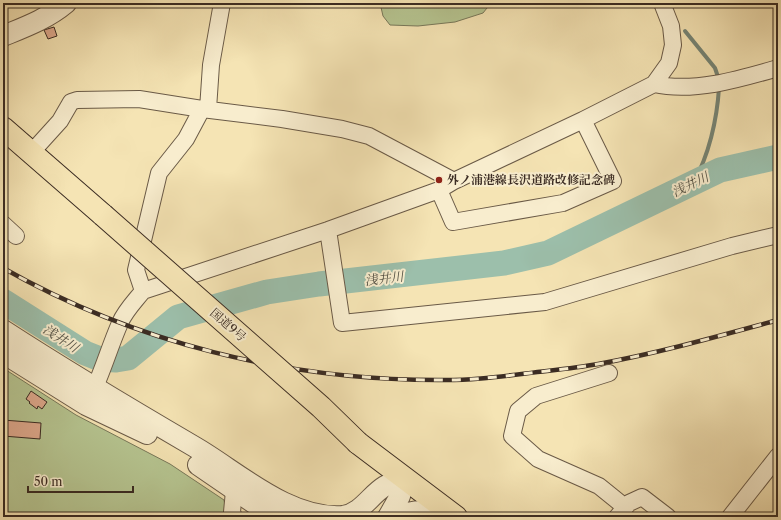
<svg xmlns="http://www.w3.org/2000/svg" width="781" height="520" font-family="'Libre Caslon Text','Noto Serif JP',serif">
<rect width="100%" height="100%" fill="#f5e4b4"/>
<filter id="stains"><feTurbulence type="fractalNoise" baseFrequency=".005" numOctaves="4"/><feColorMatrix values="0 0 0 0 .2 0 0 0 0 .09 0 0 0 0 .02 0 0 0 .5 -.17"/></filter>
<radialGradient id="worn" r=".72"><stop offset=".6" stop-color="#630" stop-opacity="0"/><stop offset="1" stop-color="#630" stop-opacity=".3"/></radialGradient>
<path fill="#b6c591" stroke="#78785a" d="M380,3H491L483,13L455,22L418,26L390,25L383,16Z
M3,368L76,415L170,464L224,500L227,517H3Z"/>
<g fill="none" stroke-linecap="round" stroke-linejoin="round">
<path stroke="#758475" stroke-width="4" d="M685,31L715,68L718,77
M693,183C709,156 717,119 719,88"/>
<path stroke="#9cbfab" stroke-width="25" d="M3,301L85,353L100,359L116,360L128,358L178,317L267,292L319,284L504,263L548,253L720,170L778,157"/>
</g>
<path fill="#dda88c" stroke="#3b2c23" d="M54,27L57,36L48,39L44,30Z
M31,391L47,402L42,409L38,406L37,409L29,403L30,402L26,399Z
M3,420L41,423L40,439L3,436Z"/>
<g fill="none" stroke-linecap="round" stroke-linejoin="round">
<defs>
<path id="minor" d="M654,84C694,93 740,79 778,68
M208,109L211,65L222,3
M31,153L60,121L71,102L77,100L139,99L202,109
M439,190L453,222L563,203L613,181L583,120
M3,224L16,236
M328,230L342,323L545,302L732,246L778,235
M143,291L136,270L159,173L186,139L202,109L282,119L342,129L369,136L454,181
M609,373L536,396L518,411L512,436L538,459L599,486L625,507
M90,398C102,374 109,348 120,323C125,311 135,301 143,291L328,230L439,190L454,181L583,120L654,84L669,63L673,45L671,26L662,3
M234,491L232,512L234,517
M617,517L629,503L642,497L668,517
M730,517L778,456"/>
<path id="tertiary" d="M3,36C25,27 47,19 66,3
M3,330C66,371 130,409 195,447C238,472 289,520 343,516C362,513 370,495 385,486C390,483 399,481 405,479
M3,353L86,405L147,434
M198,465L274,517
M388,517L400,496L405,479
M399,517C414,509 428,509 443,517"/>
<path id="trunk" d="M3,128L103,215
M358,443L456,517"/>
</defs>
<use href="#minor" stroke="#6a5a47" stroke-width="18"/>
<use href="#tertiary" stroke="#6a5a47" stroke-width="22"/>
<use href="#trunk" stroke="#3b2c23" stroke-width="24"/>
<use href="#minor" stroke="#f8edce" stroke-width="16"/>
<use href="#tertiary" stroke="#f8edce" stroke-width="20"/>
<use href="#trunk" stroke="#f5e4b4" stroke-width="22"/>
<defs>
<path id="rail" d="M3,268C135,343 287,380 438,380C474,381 511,375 547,371C564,369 581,367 598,364C659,353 719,336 778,320"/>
</defs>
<use href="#rail" stroke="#3b2c23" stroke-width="4.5"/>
<use href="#rail" stroke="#f8edce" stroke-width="3" stroke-dasharray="9" stroke-linecap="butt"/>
<defs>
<path id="trunk-bridge" d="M103,215L321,407L358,443"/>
</defs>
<use href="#trunk-bridge" stroke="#3b2c23" stroke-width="24" stroke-linecap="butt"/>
<use href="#trunk-bridge" stroke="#f5e4b4" stroke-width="22"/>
</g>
<circle fill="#8f2418" stroke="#f8edce" stroke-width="1.5" cx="439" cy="180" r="4"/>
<g text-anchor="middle" stroke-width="4" stroke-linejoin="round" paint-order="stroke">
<g font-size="12" font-weight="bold" fill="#3b2c23" stroke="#f8edce" text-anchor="start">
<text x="447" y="184">外ノ浦港線長沢道路改修記念碑</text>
</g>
<g font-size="12" fill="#3b2c23" stroke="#f8edce">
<text transform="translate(228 325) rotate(41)" y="4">国道9号</text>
</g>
<g font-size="13" font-style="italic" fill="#535145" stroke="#f8edce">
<text transform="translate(690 184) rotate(-26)" y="5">浅井川</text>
<text transform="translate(384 278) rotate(-7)" y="5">浅井川</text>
<text transform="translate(61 338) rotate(33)" y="5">浅井川</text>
</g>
</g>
<rect width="781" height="520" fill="none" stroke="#f5e4b4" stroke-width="16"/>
<rect x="4" y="4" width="773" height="512" fill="none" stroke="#3b2c23" stroke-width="2"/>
<rect x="8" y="8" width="765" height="504" fill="none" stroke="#3b2c23"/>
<path d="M28 486v6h105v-6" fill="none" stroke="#3b2c23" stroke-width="2"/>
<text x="34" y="486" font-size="12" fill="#3b2c23" stroke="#f8edce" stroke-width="3" paint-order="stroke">50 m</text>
<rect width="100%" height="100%" filter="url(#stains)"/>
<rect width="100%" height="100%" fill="url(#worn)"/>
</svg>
